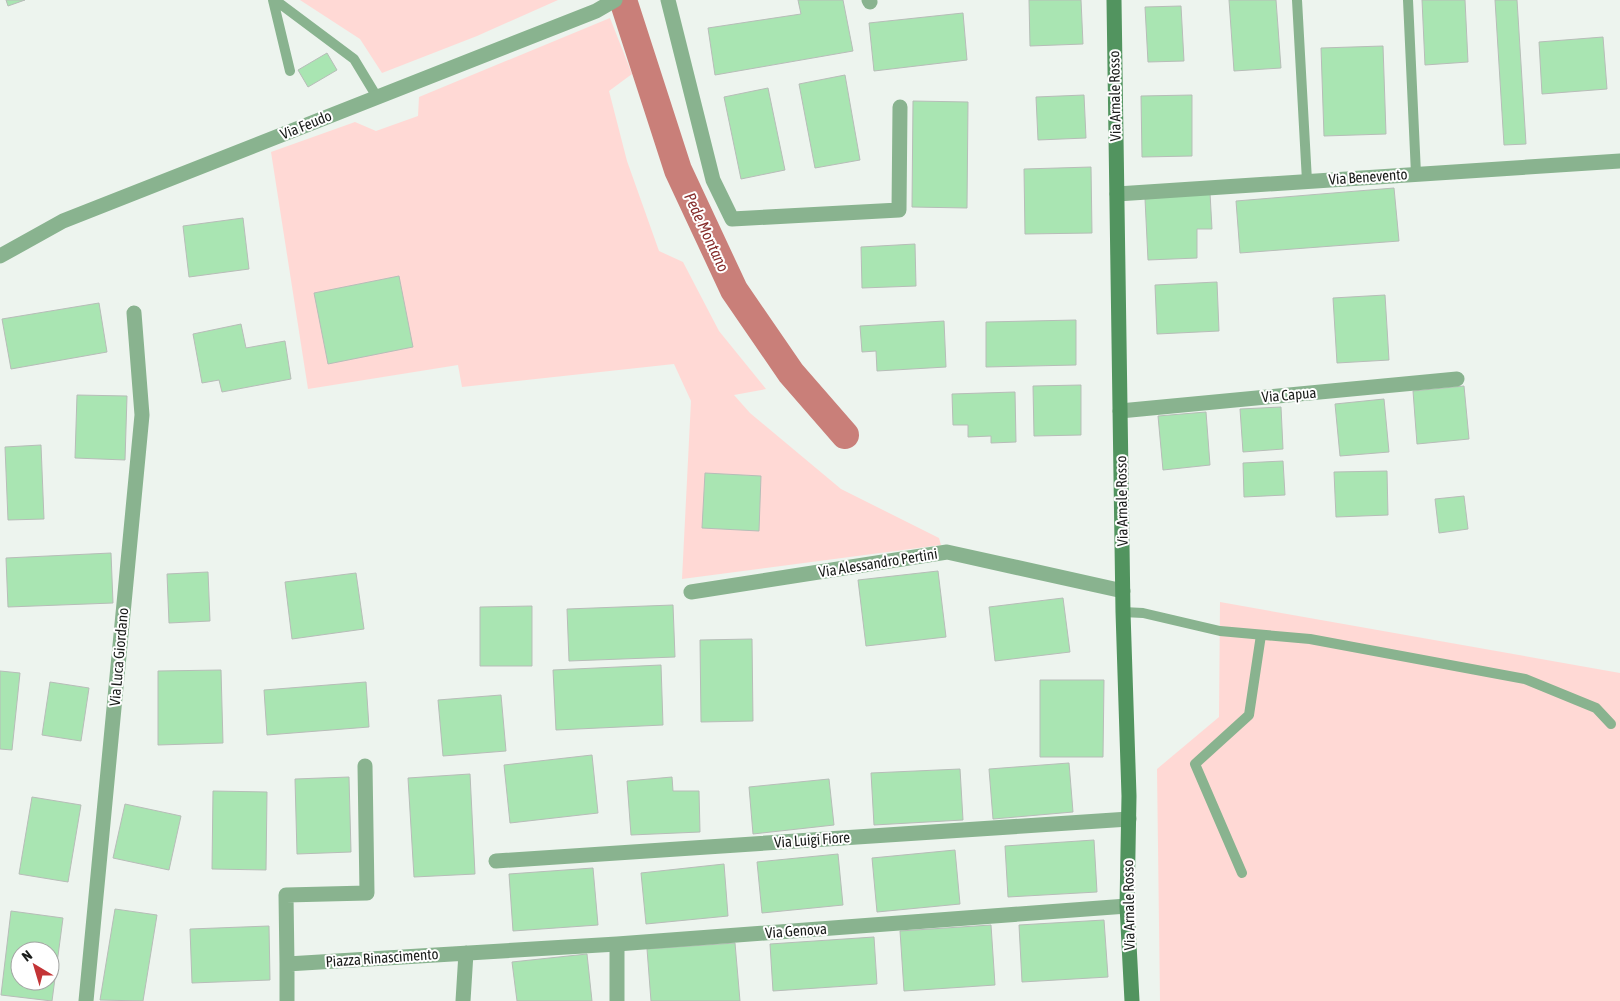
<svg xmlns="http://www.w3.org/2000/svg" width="1620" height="1001" font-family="'Asap Condensed',sans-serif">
<rect width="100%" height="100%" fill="#edf4ee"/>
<path fill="#ffd9d5" d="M300,0H558L477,36L382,73L360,39Z
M610,18L632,74L609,91L627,161L659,251L683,262L719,331L766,389L734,395L750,413L841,489L939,538L941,545L682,579L691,401L674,364L462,387L458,365L308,389L271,152L355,122L376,131L418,116L419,97Z
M1220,602L1620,673V1001H1160L1157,769L1219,717Z"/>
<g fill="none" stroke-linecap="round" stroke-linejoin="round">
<path stroke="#c97f79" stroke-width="28" d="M623,0L678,170L734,290L791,373L845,435"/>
</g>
<path fill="#a9e5b2" stroke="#b7bdb8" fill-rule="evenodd" d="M6,0H25L8,6Z
M798,0H843L853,51L715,75L708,28L801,14Z
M1029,0H1081L1083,44L1030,46Z
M1229,0H1276L1281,68L1234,71Z
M1422,0H1465L1468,62L1425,65Z
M1495,0H1517L1526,144L1504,145Z
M1181,6L1184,61L1148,62L1145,7Z
M963,13L967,60L874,71L869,23Z
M1603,37L1607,89L1542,94L1539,42Z
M1383,46L1386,134L1324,136L1321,48Z
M327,53L337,70L308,87L298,70Z
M845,75L860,160L815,168L799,84Z
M768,88L785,170L741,179L724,97Z
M1084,95L1086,138L1038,140L1036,97Z
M1192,95V156L1142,157L1141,96Z
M913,101L968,102L967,208L912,207Z
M1091,167L1092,233L1025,234L1024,169Z
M1394,188L1399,241L1240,253L1236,201Z
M1210,193L1212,229H1197V258L1148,260L1145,199Z
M243,218L249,269L189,277L183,226Z
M915,244L916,286L862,288L861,247Z
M399,276L413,347L328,364L314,293Z
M1217,282L1219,331L1157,334L1155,285Z
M1385,295L1389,360L1337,363L1333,298Z
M99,303L107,352L11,369L2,319Z
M1076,320V365L986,367V322Z
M944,321L946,367L877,371L876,351L862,352L860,326Z
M241,324L246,348L285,341L291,379L222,392L219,380L202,383L193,334Z
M1081,385V435L1034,436L1033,386Z
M1464,386L1469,439L1417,444L1413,391Z
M1015,392L1016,442L991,443V436L968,437V425H953L952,394Z
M77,395L127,396L125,460L75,458Z
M1384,399L1389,452L1340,456L1335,404Z
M1281,407L1283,449L1243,452L1240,409Z
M1206,412L1210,465L1163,470L1158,416Z
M41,445L44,519L8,520L5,447Z
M1283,461L1285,495L1244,497L1243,463Z
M1387,471L1388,515L1336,517L1334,472Z
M705,473L761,476L759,531L702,528Z
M1464,496L1468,529L1439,533L1435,499Z
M111,553L113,603L8,607L6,558Z
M938,571L946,637L866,646L858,580Z
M208,572L210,621L169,623L167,574Z
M356,573L364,629L292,639L285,582Z
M1063,598L1070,652L995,661L989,607Z
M673,605L675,657L569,661L567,609Z
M532,606V666H480V607Z
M752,639L753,721L701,722L700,640Z
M661,665L663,725L556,730L553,670Z
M221,670L223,743L158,745V671Z
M0,671L20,673L12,750L0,749Z
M1040,680H1104L1103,757H1040Z
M50,682L89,688L81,741L42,735Z
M366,682L369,727L267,735L264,690Z
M501,695L506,751L443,756L438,700Z
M592,755L598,813L510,823L504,765Z
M1069,763L1073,812L993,819L989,769Z
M960,769L963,820L874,825L871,773Z
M470,774L475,874L414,877L408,778Z
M349,777L351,852L297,854L295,779Z
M672,777L673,791H699L700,832L631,835L627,781Z
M829,779L834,825L753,834L749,787Z
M213,791L267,792L266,870L212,869Z
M32,797L81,805L68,882L19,874Z
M125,804L181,816L169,870L113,858Z
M1094,840L1097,892L1008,897L1005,846Z
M955,850L960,904L877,912L872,858Z
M838,854L843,905L762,913L757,862Z
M724,864L728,916L646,924L641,873Z
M593,868L598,925L513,931L509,874Z
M115,909L157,915L143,1001L100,1000Z
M11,911L63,918L52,1001L1,995ZM20,951H50V981H20Z
M1104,920L1108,977L1022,982L1019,925Z
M991,925L995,985L904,991L900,931Z
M269,926L270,980L192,983L190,929Z
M874,937L877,984L773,991L770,944Z
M735,943L740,1001H651L647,949Z
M587,954L592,1001H517L512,962Z"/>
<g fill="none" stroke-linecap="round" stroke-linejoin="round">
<path stroke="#89b38f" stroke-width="10" d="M273,0L290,71
M275,0L354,59L377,97
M1297,0L1307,181
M1408,0L1416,174
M1123,612L1143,613L1220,631L1310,639L1525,679L1596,708L1611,724
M1242,873L1195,764L1249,715L1261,635"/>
<path stroke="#89b38f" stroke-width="15" d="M668,0L713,180L732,219L899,210L900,107
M869,0L870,2
M1117,194L1620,161
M0,256L63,221L596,11L615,0
M1120,411L1457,379
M691,592L947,552L1123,591
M496,861L1129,819
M287,964L286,895L367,893L365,766
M86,1001L142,415L134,313
M287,1001V964L617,944L1127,906
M463,1001L466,953
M617,1001V944"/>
<path stroke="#52945f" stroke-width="15" d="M1114,0L1123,612L1129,796L1127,906L1132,1001"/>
</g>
<g text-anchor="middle" stroke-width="4" stroke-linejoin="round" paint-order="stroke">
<g font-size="15" fill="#1a1c1a" stroke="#fff">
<text transform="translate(1115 96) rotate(-91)" y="5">Via Arnale Rosso</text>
<text transform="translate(306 125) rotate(-22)" y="5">Via Feudo</text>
<text transform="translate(1368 177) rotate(-4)" y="5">Via Benevento</text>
<text transform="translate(1289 395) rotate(-5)" y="5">Via Capua</text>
<text transform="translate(1122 501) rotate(-91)" y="5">Via Arnale Rosso</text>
<text transform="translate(878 563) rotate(-9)" y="5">Via Alessandro Pertini</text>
<text transform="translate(119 657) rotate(-85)" y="5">Via Luca Giordano</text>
<text transform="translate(812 840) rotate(-4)" y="5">Via Luigi Fiore</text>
<text transform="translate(1129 905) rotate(-91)" y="5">Via Arnale Rosso</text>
<text transform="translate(796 931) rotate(-4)" y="5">Via Genova</text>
<text transform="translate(382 958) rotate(-4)" y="5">Piazza Rinascimento</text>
</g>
<g font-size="16" font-style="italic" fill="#872d2c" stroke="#fff">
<text transform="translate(707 232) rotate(65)" y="6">Pede Montano</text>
</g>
</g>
<g transform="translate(35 966) rotate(322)"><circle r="24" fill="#ffffff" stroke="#a3a4a3"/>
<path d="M0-4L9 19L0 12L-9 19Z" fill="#c33436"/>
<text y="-8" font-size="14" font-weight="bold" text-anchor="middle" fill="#1a1c1a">N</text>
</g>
</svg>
